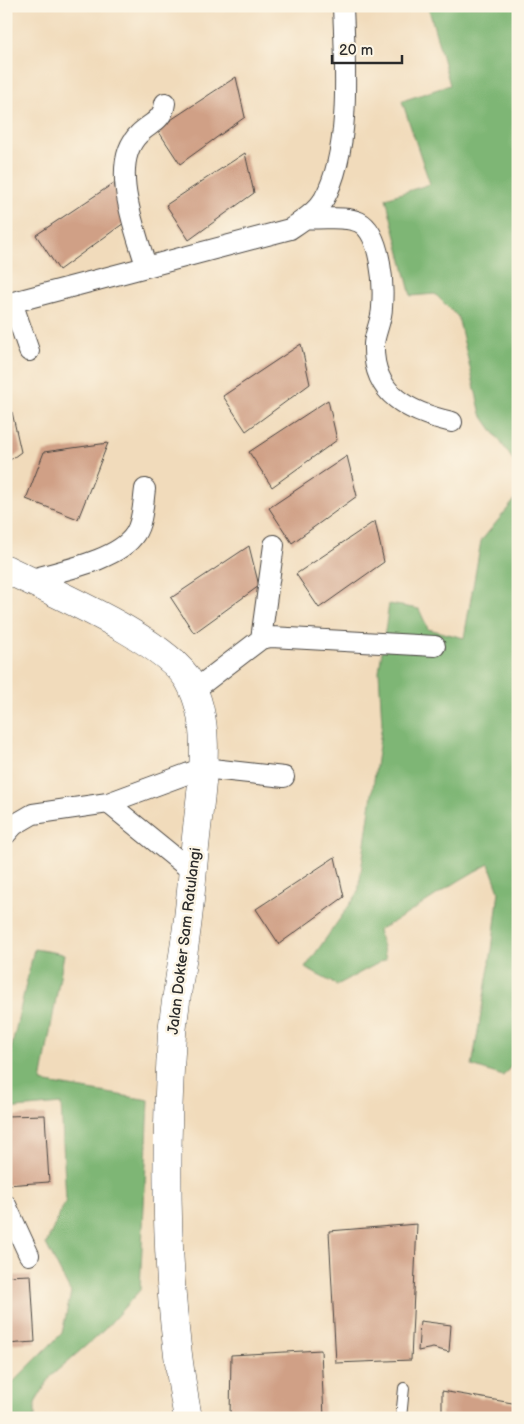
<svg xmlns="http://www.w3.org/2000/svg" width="524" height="1424" font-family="'Balsamiq Sans',sans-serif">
<rect width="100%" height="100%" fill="#fcf5e5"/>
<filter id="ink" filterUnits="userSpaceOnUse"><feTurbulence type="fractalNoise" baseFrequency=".02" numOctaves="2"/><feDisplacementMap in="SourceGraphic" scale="10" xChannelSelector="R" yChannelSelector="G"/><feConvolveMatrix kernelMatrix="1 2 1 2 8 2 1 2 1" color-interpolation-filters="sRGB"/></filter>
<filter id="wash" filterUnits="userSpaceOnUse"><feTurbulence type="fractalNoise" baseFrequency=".0096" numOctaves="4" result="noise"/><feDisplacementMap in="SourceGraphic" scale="20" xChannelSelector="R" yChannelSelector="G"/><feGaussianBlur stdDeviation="1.12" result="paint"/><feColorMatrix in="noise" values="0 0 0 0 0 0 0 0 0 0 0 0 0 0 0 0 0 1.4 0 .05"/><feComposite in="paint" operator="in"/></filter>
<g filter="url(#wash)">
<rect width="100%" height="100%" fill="#f1dbbb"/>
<path fill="#7eb674" stroke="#547050" d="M428,6H518V467L481,414L458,317L435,294L411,296L386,198L430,184L402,101L450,85Z
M518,496V1058L503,1076L472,1066L492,950L499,891L489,864C450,883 417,911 378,930L386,959L337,985L305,968L358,893L382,724L379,671L389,604L419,609L428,629L464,638L481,541Z
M34,949L64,954L41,1082L149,1100L140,1290L104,1330L51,1376L35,1403V1418H6V1389L62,1333L71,1293L46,1244L66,1200L61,1104L6,1109V1049L11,1050Z"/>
<g id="blocks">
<path fill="#d0a086" d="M236,77L245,117L180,164L157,129Z
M245,153L254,193L189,240L166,205Z
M114,183L124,223L59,270L36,235Z
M301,344L310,384L246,431L223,396Z
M328,400L337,440L272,487L249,452Z
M12,412L21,452L6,463V416Z
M108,443L78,519L26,499L44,452Z
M347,456L357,496L292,543L269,508Z
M375,521L384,562L319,608L296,574Z
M249,546L259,586L194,633L171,598Z
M335,857L344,897L279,944L256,909Z
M45,1115L49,1182L6,1185V1116Z
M417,1224L411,1360L336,1363L329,1231Z
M31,1275L35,1342L6,1344V1276Z
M420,1321L451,1325L449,1352L433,1348L418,1351Z
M321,1350L324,1418L230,1417L231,1355Z
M442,1391L518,1404V1418H442Z"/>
</g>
</g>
<g filter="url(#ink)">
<use href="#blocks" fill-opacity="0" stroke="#494541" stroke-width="1"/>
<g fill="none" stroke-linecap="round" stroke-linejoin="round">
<defs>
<path id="service" d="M401,1418L404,1388"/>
<path id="minor" d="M306,218C324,220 343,215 359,222C381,233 384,285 382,307C382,320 375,332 374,344C372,395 409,412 452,422
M146,266C136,231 108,164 139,134C150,123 163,121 165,103
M12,302L29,351
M6,304L290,229C302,221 316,212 324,199C352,149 345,62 343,6
M28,580C58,571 118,561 135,534C143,522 143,503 145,489
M261,639L274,545
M193,691L261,639L271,637L435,646
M108,803L193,872
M6,834L14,825L33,814L108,803L203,768L284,777
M6,1205L29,1255"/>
<path id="secondary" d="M6,569C51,592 166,640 189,681C213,724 202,782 197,828C193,863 191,899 186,934C182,967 175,1000 172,1034C164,1160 164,1293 188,1418"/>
</defs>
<use href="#service" stroke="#494541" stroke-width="12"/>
<use href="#minor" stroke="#494541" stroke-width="22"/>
<use href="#secondary" stroke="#494541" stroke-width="29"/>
<use href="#service" stroke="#fff" stroke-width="10"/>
<use href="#minor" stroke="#fff" stroke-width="20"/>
<use href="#secondary" stroke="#fff" stroke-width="28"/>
</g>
</g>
<g text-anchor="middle" stroke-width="5" stroke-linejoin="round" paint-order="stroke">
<g font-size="15" fill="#2b2b2b" stroke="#fcf5e5">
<text transform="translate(184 941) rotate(-83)" y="5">Jalan Dokter Sam Ratulangi</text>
</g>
</g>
<rect width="524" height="1424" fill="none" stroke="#fcf5e5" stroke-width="25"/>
<path d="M332 55v8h70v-8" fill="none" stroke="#2b2b2b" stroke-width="2.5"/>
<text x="339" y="55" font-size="15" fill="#2b2b2b" stroke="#fcf5e5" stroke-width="4" paint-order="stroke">20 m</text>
</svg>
